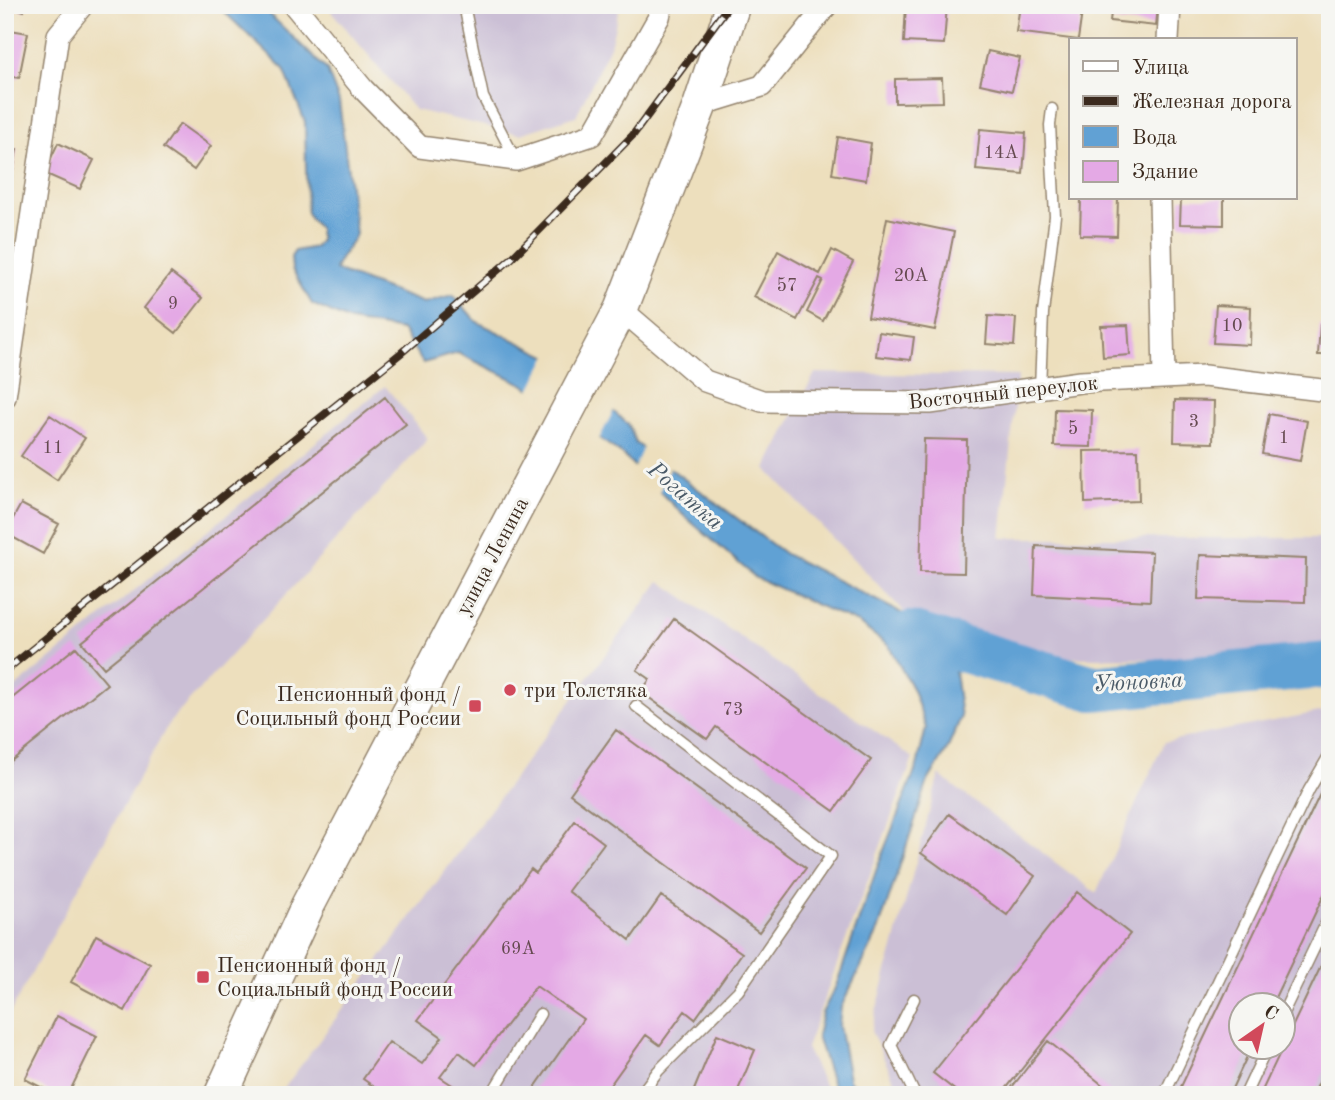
<svg xmlns="http://www.w3.org/2000/svg" width="1335" height="1100" font-family="'Old Standard TT',serif">
<rect width="100%" height="100%" fill="#f6f6f2"/>
<filter id="ink" filterUnits="userSpaceOnUse"><feTurbulence type="fractalNoise" baseFrequency=".0143" numOctaves="2"/><feDisplacementMap in="SourceGraphic" scale="14" xChannelSelector="R" yChannelSelector="G"/><feConvolveMatrix kernelMatrix="1 2 1 2 8 2 1 2 1" color-interpolation-filters="sRGB"/></filter>
<filter id="wash" filterUnits="userSpaceOnUse"><feTurbulence type="fractalNoise" baseFrequency=".00686" numOctaves="4" result="noise"/><feDisplacementMap in="SourceGraphic" scale="28" xChannelSelector="R" yChannelSelector="G"/><feGaussianBlur stdDeviation="1.57" result="paint"/><feColorMatrix in="noise" values="0 0 0 0 0 0 0 0 0 0 0 0 0 0 0 0 0 1.4 0 .05"/><feComposite in="paint" operator="in"/></filter>
<g filter="url(#wash)">
<rect width="100%" height="100%" fill="#eddfbd"/>
<path fill="#cbbfd5" fill-rule="evenodd" d="M326,5H620L610,46L576,116L520,134L415,110Z
M815,373L1018,376L1001,538H1330V658L1319,662L1038,657L918,626L766,469Z
M385,386L428,439L169,723L5,1022V696Z
M660,581L913,758L806,1048L829,1095H279Z
M1330,710V1095H901L871,1031L939,775L1096,893L1164,742ZM1240,1006H1282V1048H1240Z"/>
<path fill="#61a1d4" stroke="#4e6679" stroke-width="2" d="M217,5H260L327,70L339,101L356,234C351,247 338,257 335,270L424,303L453,295L477,322L551,358L628,424L636,443L785,554L935,630L954,664L961,717L947,750L928,781L877,934L841,1007L839,1026L849,1079L859,1095H836L817,1036L822,1013L836,986L878,865L917,766L926,728L913,690L889,646L858,623L756,578L681,513L623,455L523,384L458,353L423,363L402,330L350,321L312,304L292,269L291,257L295,251L315,247L320,240L319,229L307,214L305,122L284,69Z"/>
<path fill="#eddfbd" d="M549,353L615,408L598,441L529,392Z
M644,445L671,465L658,495L633,470Z"/>
<g fill="none" stroke-linecap="round" stroke-linejoin="round">
<path stroke="#61a1d4" stroke-width="46" d="M910,634L1093,688L1330,665"/>
</g>
<g id="blocks">
<path fill="#e4a9e5" d="M6,5H25L24,11Z
M906,5H947L944,44L904,42Z
M1020,5H1083L1078,40L1016,32Z
M1112,5H1158L1156,26L1110,21Z
M5,29L28,33L19,78L5,76Z
M988,51L1020,58L1012,91L980,84Z
M942,78L943,102L895,103V79Z
M180,124L211,146L194,170L163,148Z
M980,129L1026,133L1023,174L976,170Z
M838,137L871,143L866,180L832,174Z
M58,143L94,160L80,189L44,173Z
M5,147L17,149L10,188L5,187Z
M1081,198H1118L1117,236L1080,235Z
M1181,198H1224V225L1180,224Z
M887,218L954,232L935,330L868,317Z
M832,250L853,262L823,321L807,312L823,280L819,278L797,320L754,297L778,251L820,274Z
M171,273L203,298L176,333L144,308Z
M1216,305L1251,307L1250,345L1213,343Z
M988,316L1016,318L1014,346L986,344Z
M1128,325L1130,355L1103,357L1101,326Z
M1320,325L1330,326V355H1318Z
M879,332L914,337L911,360L876,356Z
M385,397L406,424L104,668L82,642Z
M1175,400L1214,401L1213,443L1174,442Z
M1055,409L1092,410L1091,447L1054,446Z
M1269,414L1307,421L1300,461L1262,454Z
M50,415L85,438L57,480L21,456Z
M924,439L967,440L964,573L920,572Z
M1138,450L1139,501L1085,503L1084,451Z
M21,504L59,524L43,554L5,533Z
M1036,546L1152,552L1150,601L1034,595Z
M1200,555L1306,559L1305,602L1198,599Z
M674,619L871,760L834,811L716,727L707,739L641,692L650,679L637,670Z
M76,647L107,684L5,766V704Z
M616,730L806,868L759,932L570,794Z
M1330,773V882L1271,1006H1240V1048H1251L1229,1095H1177Z
M949,814L1035,876L1007,915L921,853Z
M575,821L604,843L568,891L630,940L661,896L742,953L695,1019L685,1011L660,1045L646,1035L603,1095H533L531,1093L583,1019L536,986L476,1065L459,1052L440,1077L457,1088L453,1095H386L363,1079L389,1042L422,1064L442,1037L418,1020L531,869L536,873Z
M1077,892L1130,934L1001,1095H961L933,1073Z
M96,935L150,964L125,1011L71,982Z
M1330,947V1060L1313,1095H1260Z
M57,1016L97,1036L68,1095H56L25,1079Z
M717,1034L755,1050L736,1095H704L694,1090Z
M1048,1041L1115,1095H1013L1009,1091Z"/>
</g>
</g>
<g filter="url(#ink)">
<use href="#blocks" fill-opacity="0" stroke="#94846e" stroke-width="2"/>
<g fill="none" stroke-linecap="round" stroke-linejoin="round">
<defs>
<path id="lane" d="M464,5L483,97L516,160
M1040,388L1043,313L1055,216L1050,125L1052,109
M636,706L831,856L738,991L658,1071L640,1095
M914,999L891,1045L915,1095
M1282,1015L1330,915
M491,1095L540,1014
M1164,1095L1309,790L1330,754
M1245,1095L1267,1048"/>
<path id="street" d="M294,5L363,89L420,147L516,160L592,135L659,17L662,5
M1168,40L1170,5
M700,105L762,86L827,5
M1160,198L1164,378
M621,309L705,381L762,401L930,403L1080,382L1204,376L1330,391
M5,397L58,35L81,7"/>
<path id="primary" d="M221,1095L308,905L621,309L700,105L733,5"/>
</defs>
<use href="#lane" stroke="#94846e" stroke-width="13"/>
<use href="#street" stroke="#94846e" stroke-width="24"/>
<use href="#primary" stroke="#94846e" stroke-width="36"/>
<use href="#lane" stroke="#fff" stroke-width="10"/>
<use href="#street" stroke="#fff" stroke-width="21"/>
<use href="#primary" stroke="#fff" stroke-width="33"/>
<defs>
<path id="rail" d="M5,671L401,353L512,258L633,135L729,5"/>
</defs>
<use href="#rail" stroke="#3b2a1e" stroke-width="8"/>
<use href="#rail" stroke="#f6f6f2" stroke-width="5" stroke-dasharray="16" stroke-linecap="butt"/>
</g>
</g>
<g fill="#d1495b" stroke="#f6f6f2" stroke-width="2.5">
<circle cx="510" cy="690" r="7"/>
<rect x="468" y="699" width="14" height="14" rx="3.5"/>
<rect x="196" y="970" width="14" height="14" rx="3.5"/>
</g>
<g text-anchor="middle" stroke-width="6" stroke-linejoin="round" paint-order="stroke">
<g font-size="18" fill="#654a50">
<text x="1001" y="158">14А</text>
<text x="911" y="281">20А</text>
<text x="787" y="291">57</text>
<text x="173" y="309">9</text>
<text x="1232" y="331">10</text>
<text x="1194" y="427">3</text>
<text x="1073" y="434">5</text>
<text x="1284" y="443">1</text>
<text x="53" y="453">11</text>
<text x="733" y="715">73</text>
<text x="518" y="954">69А</text>
</g>
<g font-size="21" fill="#3b2a1e" stroke="#f6f6f2">
<text transform="translate(1003 392) rotate(-6)" y="7">Восточный переулок</text>
<text transform="translate(492 556) rotate(-62)" y="7">улица Ленина</text>
</g>
<g font-size="21" fill="#3b2a1e" stroke="#f6f6f2" text-anchor="start">
<text x="524" y="697">три Толстяка</text>
<text x="461" y="701" text-anchor="end">Пенсионный фонд /<tspan x="461" dy="24">Социльный фонд России</tspan></text>
<text x="217" y="972">Пенсионный фонд /<tspan x="217" dy="24">Социальный фонд России</tspan></text>
</g>
<g font-size="23" font-style="italic" fill="#4a5a67" stroke="#f6f6f2">
<text transform="translate(686 495) rotate(41)" y="8">Рогатка</text>
<text transform="translate(1138 681) rotate(-3)" y="8">Уюновка</text>
</g>
</g>
<rect width="1335" height="1100" fill="none" stroke="#f6f6f2" stroke-width="28"/>
<rect x="1069" y="38" width="228" height="161" fill="#f6f6f2" stroke="#aba49d" stroke-width="2"/>
<rect x="1083" y="61" width="35" height="10" fill="#ffffff" stroke="#aba49d" stroke-width="2"/>
<text x="1132" y="74" font-size="21" fill="#3b2a1e">Улица</text>
<rect x="1083" y="96" width="35" height="10" fill="#3b2a1e" stroke="#aba49d" stroke-width="2"/>
<text x="1132" y="108" font-size="21" fill="#3b2a1e">Железная дорога</text>
<rect x="1083" y="126" width="35" height="21" fill="#61a1d4" stroke="#aba49d" stroke-width="2"/>
<text x="1132" y="144" font-size="21" fill="#3b2a1e">Вода</text>
<rect x="1083" y="161" width="35" height="21" fill="#e4a9e5" stroke="#aba49d" stroke-width="2"/>
<text x="1132" y="178" font-size="21" fill="#3b2a1e">Здание</text>
<g transform="translate(1262 1026) rotate(34)"><circle r="33" fill="#f6f6f2" stroke="#aba49d" stroke-width="2"/>
<path d="M0-5L12 26L0 18L-12 26Z" fill="#d1495b"/>
<text y="-10" font-size="19" font-weight="bold" text-anchor="middle" fill="#3b2a1e">С</text>
</g>
</svg>
